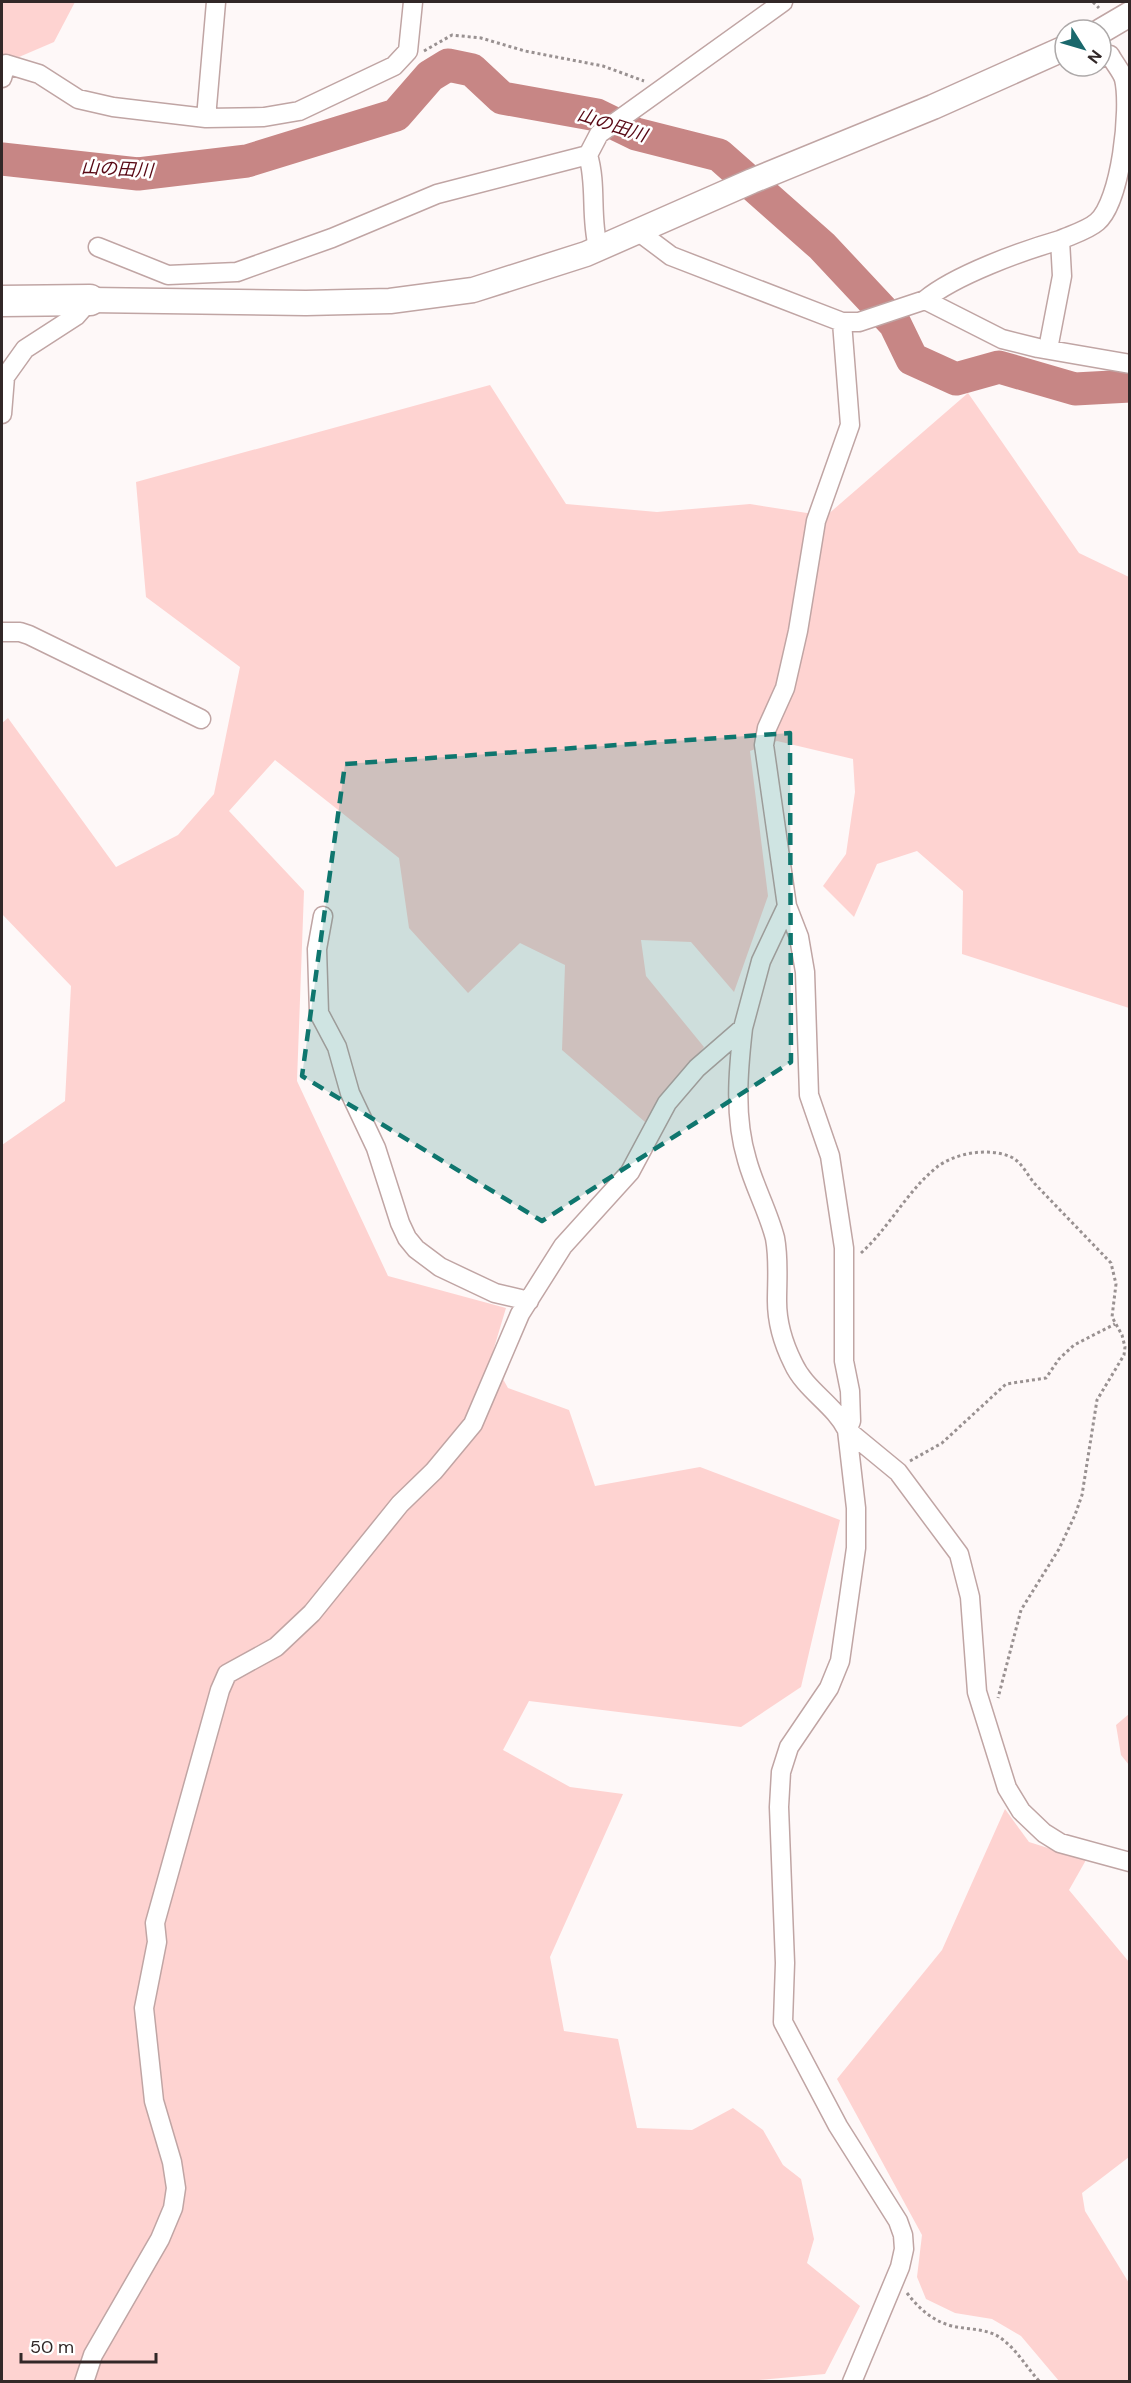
<svg xmlns="http://www.w3.org/2000/svg" width="1131" height="2383" font-family="'DM Sans','Noto Sans JP',sans-serif">
<rect width="100%" height="100%" fill="#fef8f8"/>
<path fill="#fed3d1" d="M2,2H75L54,42L19,57L2,54Z
M490,385L566,504L657,512L750,504L826,516L968,393L1079,553L1129,577V1008L962,954L963,891L917,851L877,864L854,917L823,886L846,854L855,792L853,759L777,741L750,751L768,896L734,992L691,942L641,940L646,976L704,1047L645,1122L562,1050L565,965L520,943L468,993L409,928L399,858L275,760L229,811L304,891L297,1081L388,1276L506,1308L491,1358L508,1388L569,1410L595,1486L700,1467L840,1520L801,1687L741,1727L529,1701L503,1750L570,1787L623,1794L550,1957L564,2031L618,2039L637,2128L692,2130L733,2108L763,2130L783,2165L801,2179L814,2239L807,2263L860,2306L825,2374L738,2382L2,2381V1145L65,1101L71,986L2,914V723L8,718L116,867L178,835L214,794L240,667L146,597L136,482Z
M1129,1714V1765L1121,1755L1116,1725Z
M1005,1809L1029,1842L1086,1860L1069,1890L1129,1962V2157L1082,2193L1085,2211L1129,2283V2381H1059L1021,2336L992,2319L955,2313L926,2299L917,2277L922,2235L837,2079L942,1950Z"/>
<g fill="none" stroke-linecap="round" stroke-linejoin="round">
<path stroke="#c78685" stroke-width="33" d="M2,159L138,174L247,161L396,115L430,76L448,65L472,70L502,98L597,115L636,134L719,155L822,246L895,324L912,359L956,379L999,367L1075,389L1130,386"/>
<defs>
<path id="minor" d="M2,78L6,64L39,74L78,99L113,107L206,118L264,117L299,111L394,66L408,51L413,2
M206,118L216,2
M639,232L671,256L842,322H859L925,300L1002,339L1038,348L1130,364
M98,247L168,275L237,272L332,238L437,194L588,155
M598,247C590,216 597,185 588,155L599,134L783,2
M925,300C955,275 1022,251 1060,240
M842,322L850,425L816,521L798,631L785,688L767,728L764,745L787,906L799,937L805,972L809,1095L830,1156L844,1248V1361L850,1391L851,1421L847,1430L898,1472L959,1554L970,1597L977,1692L1007,1788L1021,1811L1044,1833L1060,1843L1130,1862
M1048,349L1062,276L1060,240C1071,235 1088,230 1097,222C1121,202 1131,108 1124,79C1122,72 1114,63 1110,55L1101,58
M2,414L5,377L25,349L76,316L90,300
M2,632H20L29,635L201,719
M323,916L317,949L319,1013L337,1047L350,1093L376,1148L400,1223L407,1238L416,1249L440,1267L495,1293L529,1301
M743,1028C738,1072 734,1117 747,1160C754,1186 768,1211 775,1238C779,1259 777,1280 777,1301C777,1322 784,1345 793,1363C805,1390 834,1404 847,1430L856,1508V1548L840,1661L829,1688L789,1747L781,1772L779,1807L785,1963L783,2022L838,2126L898,2221L903,2235L904,2249L900,2267L852,2382
M84,2382L93,2355L160,2239L173,2208L176,2188L172,2162L154,2101L144,2008L157,1942L155,1923L220,1690L227,1674L276,1647L312,1613L400,1504L434,1471L473,1424L520,1314L563,1246L630,1172L667,1103L697,1068L743,1028L761,961L787,906"/>
<path id="tertiary" d="M1101,31L1130,14
M90,300L306,303L390,301L473,290L586,254L752,181L933,107L1065,48"/>
<path id="primary" d="M2,301L90,300"/>
</defs>
<use href="#minor" stroke="#c0a5a4" stroke-width="21"/>
<use href="#tertiary" stroke="#c0a5a4" stroke-width="27"/>
<use href="#primary" stroke="#c0a5a4" stroke-width="33"/>
<path stroke="#999191" stroke-width="3" stroke-dasharray="3 3" stroke-linecap="butt" d="M1093,2L1099,8
M424,51L452,35L481,38L525,51L603,66L644,81
M861,1253C889,1228 907,1191 937,1167C955,1153 989,1147 1011,1157C1022,1162 1027,1175 1035,1184C1060,1210 1086,1237 1111,1263L1116,1284L1112,1317L1122,1335L1125,1347L1124,1355L1097,1400L1082,1495L1075,1515L1059,1549L1021,1610L998,1698
M910,1461L942,1443L1006,1384L1046,1378L1059,1359L1074,1345L1115,1324
M907,2293C919,2309 933,2321 952,2326C969,2330 988,2328 1002,2339C1017,2350 1027,2368 1040,2382"/>
<use href="#minor" stroke="#fff" stroke-width="18"/>
<use href="#tertiary" stroke="#fff" stroke-width="24"/>
<use href="#primary" stroke="#fff" stroke-width="30"/>
</g>
<path fill="#0f766e" fill-opacity="0.2" stroke="#0f766e" stroke-width="4.5" stroke-dasharray="12 8" stroke-linejoin="round" d="M790,733L791,1062L542,1221L302,1076L345,764Z"/>
<g text-anchor="middle" stroke-width="5" stroke-linejoin="round" paint-order="stroke">
<g font-size="18" font-style="italic" fill="#570713" stroke="#fff">
<text transform="translate(612 125) rotate(18)" y="6">山の田川</text>
<text transform="translate(117 169) rotate(3)" y="6">山の田川</text>
</g>
</g>
<rect width="1131" height="2383" fill="none" stroke="#322828" stroke-width="6"/>
<g transform="translate(1083 48) rotate(127)"><circle r="28" fill="#ffffff" stroke="#ada9a9" stroke-width="1.5"/>
<path d="M0-4.5L10 22L0 15L-10 22Z" fill="#1a686c"/>
<text y="-9" font-size="16" font-weight="bold" text-anchor="middle" fill="#322828">N</text>
</g>
<path d="M21 2353v9h135v-9" fill="none" stroke="#322828" stroke-width="3"/>
<text x="30" y="2353" font-size="18" fill="#322828" stroke="#ffffff" stroke-width="4.5" paint-order="stroke">50 m</text>
</svg>
